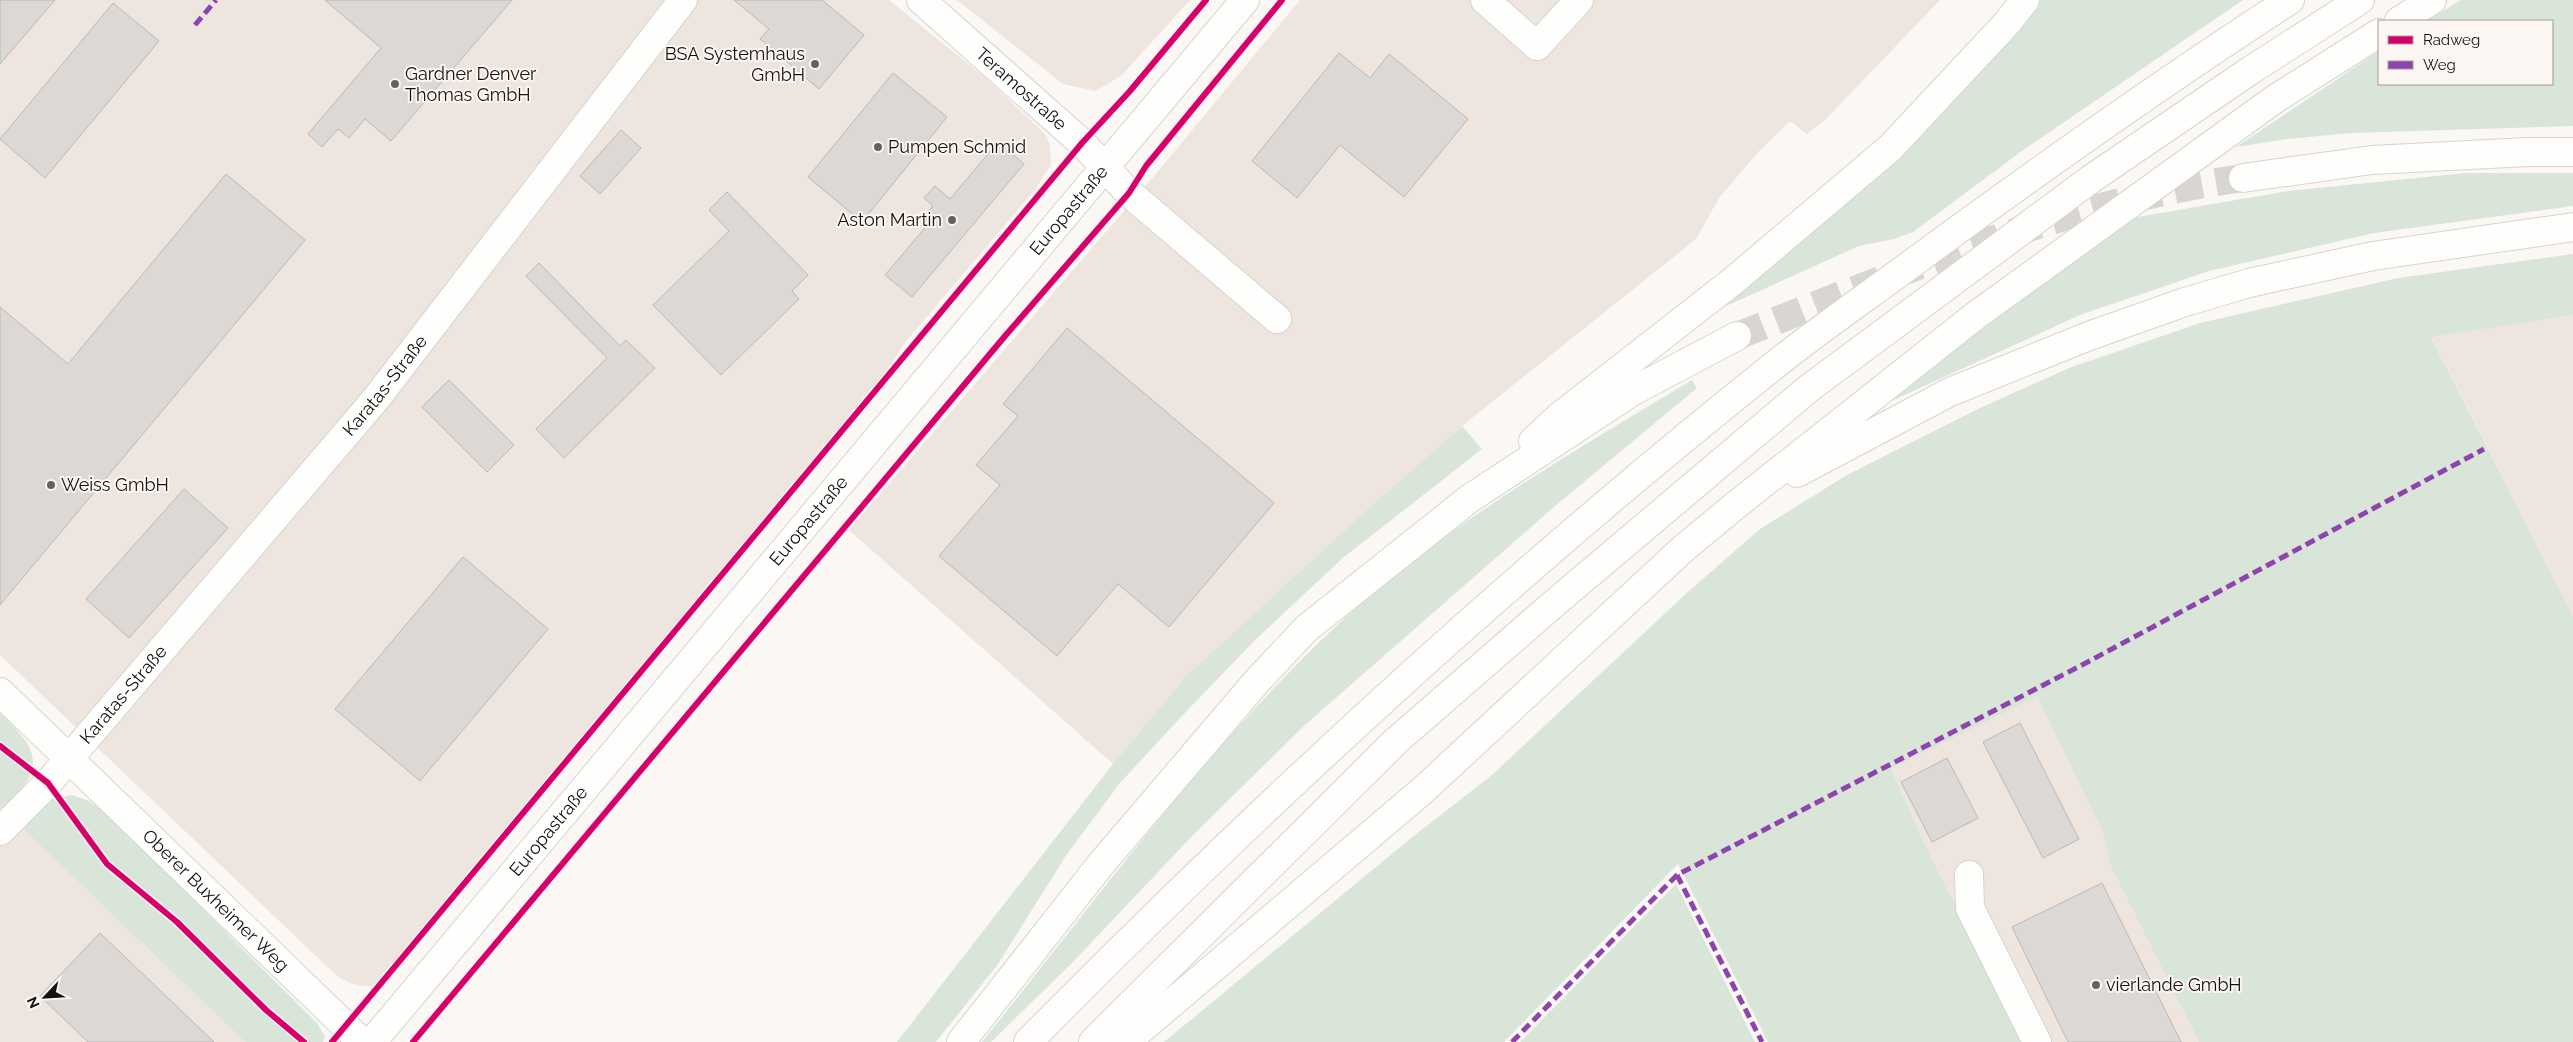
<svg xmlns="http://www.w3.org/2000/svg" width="2573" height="1042" font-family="Raleway,sans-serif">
<rect width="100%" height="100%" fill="#faf7f4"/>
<path fill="#eee5df" d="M0,0H889L987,79L1045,134L1050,145L1051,165L1034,191L907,340L860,409L567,759L376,986H363L350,983L337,976L0,655Z
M957,0H1190L1121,76L1095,91L1063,84Z
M1300,0H1940L1825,120L1807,134L1790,121L1760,150L1719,198L1696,239L1462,426L1371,506L1185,677L1113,764L849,530L1155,175Z
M2573,315V616L2431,336Z
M2038,695L2102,830L2110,865L2199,1042H2025L1932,859L1891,769Z
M0,806L21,827L245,1042H0Z"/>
<path fill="#dae5d9" d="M2040,0H2243L2026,148L1913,232L1894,239L1859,246L1726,306L1723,300L1893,158L1964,91Z
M2461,0H2573V126L2351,133L2288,139L2236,147L2379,51V84H2552V21H2427Z
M2466,173H2573V206L2374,233L2209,271L2080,315L1876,408L2132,218L2288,191Z
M2573,254V315L2431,337L2573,616V1042H2199L2110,865L2102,830L2037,696L1891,769L1932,859L2025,1042H1768L1678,864L1504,1042H1164L1411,838L1492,775L1689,591L1760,529L1847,475L1980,408L2069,368L2200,323L2398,278Z
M1692,380L1697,388L1555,506L1306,724L1194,834L1072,963L991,1042H982C1096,900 1204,751 1336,626C1442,527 1569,454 1692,380Z
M1462,426L1482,449L1344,557L1255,640L1180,718L1120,783L1067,854L998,964L936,1042H897L1113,764L1185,677L1371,506Z
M0,713C42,753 44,766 5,811L0,806Z
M72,795L89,801L108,815L317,1023L325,1037L323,1042H245L21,827L51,799Z
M1676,884L1755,1042H1520Z"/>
<path fill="#dbd8d6" stroke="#bab8b6" d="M0,0H55L0,64Z
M325,0H512L391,141L365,119L349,138L338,129L322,147L308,134L381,48Z
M734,0H822L864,35L819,89L760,39L769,29Z
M113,3L159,41L45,178L0,139Z
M1339,53L1370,78L1389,54L1468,119L1404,197L1340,145L1297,198L1252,161Z
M893,73L947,117L862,222L808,177Z
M621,130L641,148L600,194L580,176Z
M998,142L1024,164L912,297L885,275L929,223L923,217L933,206L924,198L935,186L950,199Z
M226,174L305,240L0,605V307L68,364Z
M727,192L808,275L792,291L799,299L721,375L653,305L729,231L709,210Z
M539,263L620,346L626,340L655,368L564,458L536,429L607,358L526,276Z
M1067,328L1274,503L1169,627L1118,584L1057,656L939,556L1000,485L976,465L1018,416L1003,404Z
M449,380L514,445L487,472L422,407Z
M184,489L228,528L129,638L86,599Z
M463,557L548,629L420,781L335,709Z
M2020,723L2079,839L2043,858L1983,742Z
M1947,758L1978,818L1932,842L1901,782Z
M2102,883L2181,1042H2068L2012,927Z
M100,933L214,1042H88L40,996Z"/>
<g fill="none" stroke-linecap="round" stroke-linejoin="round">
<path stroke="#d8d5d2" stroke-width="28" stroke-dasharray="28 14" stroke-linecap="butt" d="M1737,336C1901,272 2067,202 2243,178"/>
<defs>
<g id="minor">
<path id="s1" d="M921,0L1082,143L1129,193L1277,319"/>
<path d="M1485,0L1537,46L1579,0"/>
<path id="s2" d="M0,692L362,1042"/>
<path id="s3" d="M0,831L48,783L375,400L683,0"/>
<path d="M1969,875L1970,908L2037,1042"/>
</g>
<g id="major">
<path id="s4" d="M372,1042L1245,0"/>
</g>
<path id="highway" d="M2399,21L2432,0
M2243,178L2372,160L2528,152H2573
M1533,441L1560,416L1733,281L1890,148L2007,23L2025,0
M1797,473L1950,392L2089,336L2182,303L2249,283L2373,256L2573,227
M961,1042L1101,864L1258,680L1307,628L1469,499L1633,391L1737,336
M1028,1042C1262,805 1506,580 1766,372C1815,332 1867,297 1918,259C2039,170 2163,82 2290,0
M1093,1042L1396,741L1557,601L1808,389L2091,179L2251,70L2360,0
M1126,1042L1422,791L1684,548L1736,505L1975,316L2275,99L2379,33"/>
</defs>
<use href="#minor" stroke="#d6d4d2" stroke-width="30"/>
<use href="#major" stroke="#d6d4d2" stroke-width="30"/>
<use href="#highway" stroke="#d6d4d2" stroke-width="30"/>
<use href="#minor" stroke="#fefefd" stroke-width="28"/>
<use href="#major" stroke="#fefefd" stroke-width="28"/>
<use href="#highway" stroke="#fefefd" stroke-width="28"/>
<path stroke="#8e44ad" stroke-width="5" stroke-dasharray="10 5" stroke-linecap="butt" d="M195,25L216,0
M1677,875L1762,1042
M1512,1042L1677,875L2082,665L2484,449"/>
<defs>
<path id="cycleway" d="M0,746L48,783L107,864L177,922L266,1010L304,1042
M332,1042L1082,143L1130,91L1206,0
M413,1042L1005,336L1129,193L1146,166L1282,0"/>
</defs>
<use href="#cycleway" stroke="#fcf6f2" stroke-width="9"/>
<use href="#cycleway" stroke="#d6006c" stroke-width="6"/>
</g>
<g fill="#646260" stroke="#fcf6f2" stroke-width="2">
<circle cx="815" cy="64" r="5"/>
<circle cx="395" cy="84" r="5"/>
<circle cx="878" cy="147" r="5"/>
<circle cx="952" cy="220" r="5"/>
<circle cx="51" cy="485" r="5"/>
<circle cx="2096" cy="985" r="5"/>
</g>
<g text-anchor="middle" stroke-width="4" stroke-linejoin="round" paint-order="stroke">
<g font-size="18" fill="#141211" stroke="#fcf6f2" text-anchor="start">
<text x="805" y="60" text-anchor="end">BSA Systemhaus<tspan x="805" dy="21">GmbH</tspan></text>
<text x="405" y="80">Gardner Denver<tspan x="405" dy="21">Thomas GmbH</tspan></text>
<text x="888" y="153">Pumpen Schmid</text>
<text x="942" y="226" text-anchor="end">Aston Martin</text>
<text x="61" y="491">Weiss GmbH</text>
<text x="2106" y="991">vierlande GmbH</text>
</g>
<g font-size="18" fill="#141211" stroke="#fcf6f2">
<text dy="6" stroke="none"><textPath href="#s1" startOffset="134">Teramostraße</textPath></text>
<text dy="6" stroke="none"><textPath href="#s4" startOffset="1085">Europastraße</textPath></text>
<text dy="6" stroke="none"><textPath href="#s3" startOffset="589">Karatas-Straße</textPath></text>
<text dy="6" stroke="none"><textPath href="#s4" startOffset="680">Europastraße</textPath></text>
<text dy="6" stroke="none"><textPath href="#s3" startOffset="184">Karatas-Straße</textPath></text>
<text dy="6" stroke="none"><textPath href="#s4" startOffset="275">Europastraße</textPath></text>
<text dy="6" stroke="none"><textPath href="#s2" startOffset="300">Oberer Buxheimer Weg</textPath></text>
</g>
</g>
<rect x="2378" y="20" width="175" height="65" fill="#fcf6f2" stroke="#9f9b98"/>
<rect x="2388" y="36" width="25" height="8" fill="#d6006c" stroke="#9f9b98"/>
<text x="2423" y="45" font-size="15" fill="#141211">Radweg</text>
<rect x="2388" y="61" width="25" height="8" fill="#8e44ad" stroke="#9f9b98"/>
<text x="2423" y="70" font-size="15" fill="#141211">Weg</text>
<g transform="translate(45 997) rotate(245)" stroke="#fcf6f2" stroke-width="4" paint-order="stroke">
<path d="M0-4L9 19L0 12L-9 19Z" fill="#141211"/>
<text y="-8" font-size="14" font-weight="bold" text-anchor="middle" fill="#141211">N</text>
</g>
</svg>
